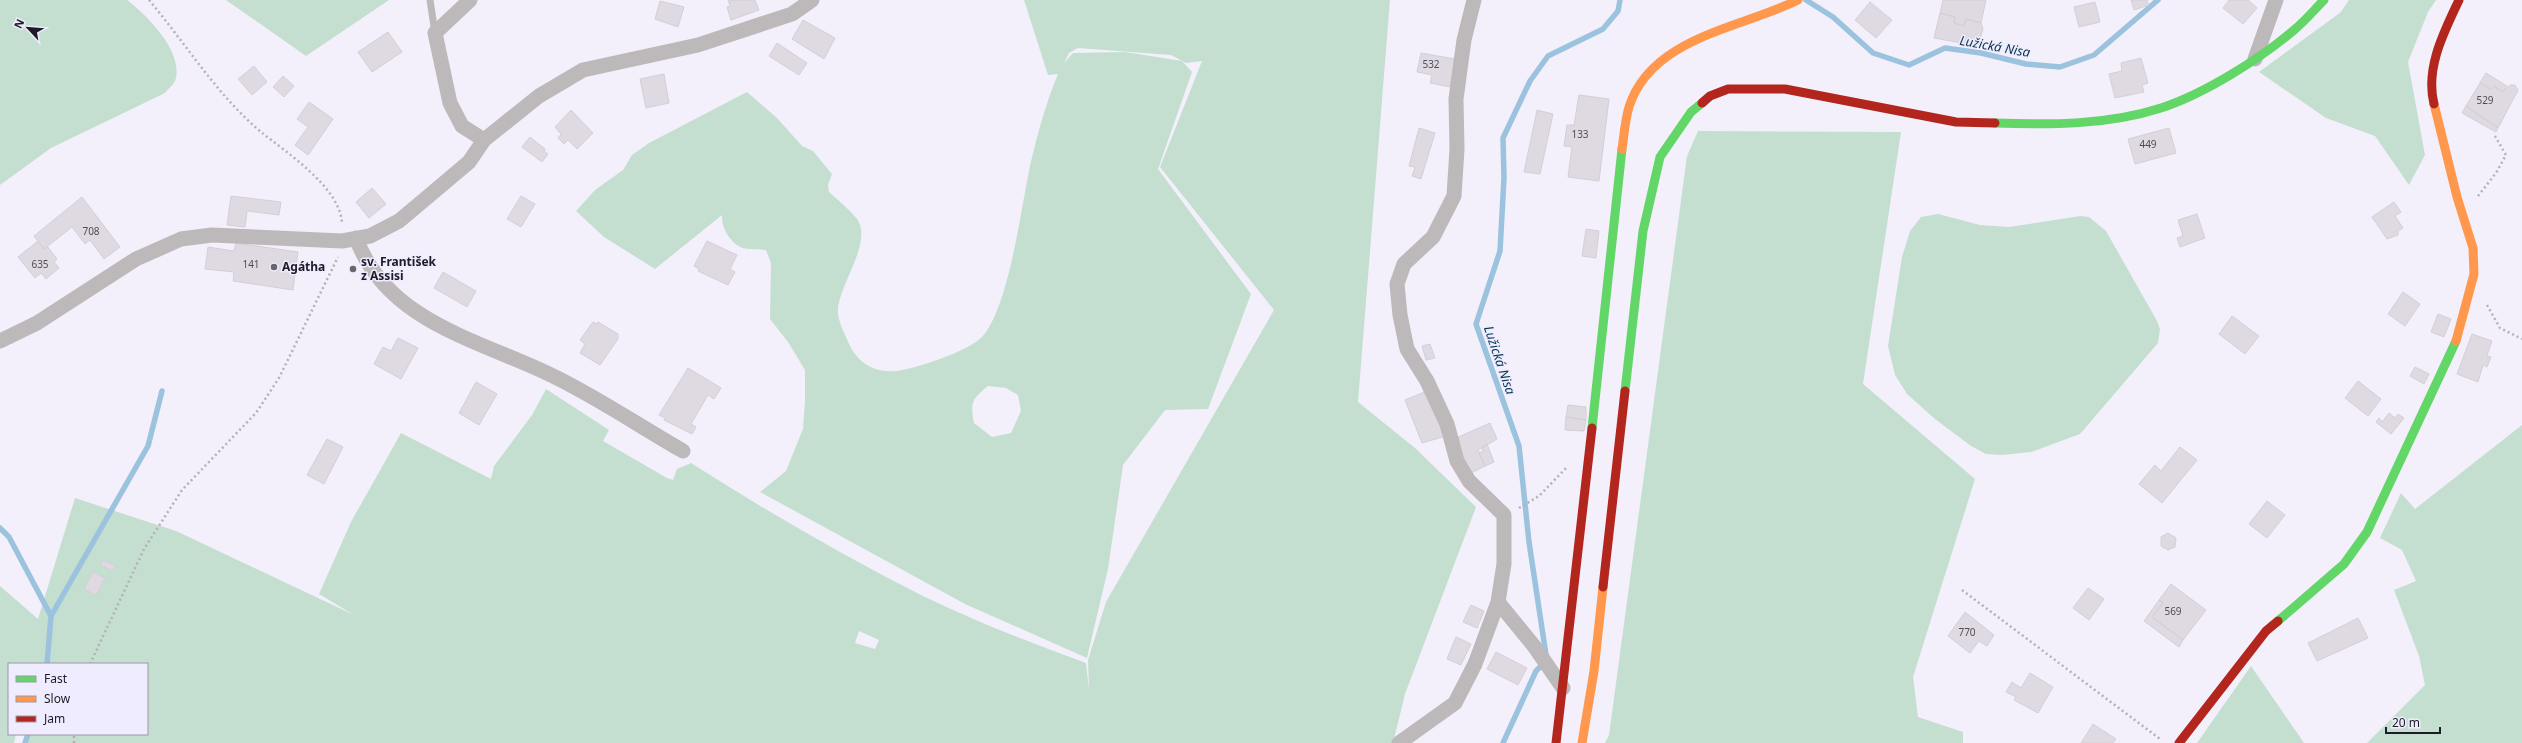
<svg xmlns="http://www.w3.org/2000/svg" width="2522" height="743" font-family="'Noto Sans',sans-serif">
<rect width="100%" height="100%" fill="#f3f0fb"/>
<path fill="#c4dfcf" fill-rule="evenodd" d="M0,0H127C147,15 185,53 175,81C173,85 168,89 165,93L51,148L0,185Z
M226,0H389L306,56Z
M1024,0H1390L1358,402L1415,448L1476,507L1405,694L1393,743H27V734H147V664H9V734H16L14,743H0V586L38,619L75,498L176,531L354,615L319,594L351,522L401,433L491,479L494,466L532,415L546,389L609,430L603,441L667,478L673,480L677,469L691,463C766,511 844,556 923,596C976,622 1032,643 1086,663L1089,690L1088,660L1106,602L1274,310L1160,167L1202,61L1186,63L1171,55L1078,48L1069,53L1064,63L1073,53L1125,52L1182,61L1192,72L1158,169L1251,294L1208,409L1165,410L1123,465L1108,569L1087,658L965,604L760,492L786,471L803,429L805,401V370L788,342L770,319L771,263L766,250C759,249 747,250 740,247C729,241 721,226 722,215L655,269L604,237L576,211L595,190L623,170L632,155L649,143L747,92L777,118L802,146L813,151L832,174L828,185L829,192C838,200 849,209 857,219C874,243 836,287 838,314C839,321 843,331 846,337C855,361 871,373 896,371C916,369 968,351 982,337C1009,307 1021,208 1030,166C1037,135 1046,103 1058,74L1048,75ZM988,386L1006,388L1018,395L1021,411L1011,433L992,437L974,423C970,402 972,399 988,386ZM859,631L879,640L875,649L855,643Z
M2349,0H2436L2428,12L2408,62L2425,155L2409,185L2375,136L2326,118L2259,72L2341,12Z
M1698,131L1901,132L1863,384L1975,479L1913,677L1918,717L1963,732V743H1605L1609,735L1687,156Z
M1938,214L1980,225L2009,227L2080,216L2089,217L2106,231L2157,321L2160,329L2158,343L2080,434L2031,452L2002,455L1986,454L1971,446L1935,419L1907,394L1895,375L1888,346L1902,257L1910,231L1921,217Z
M2522,425V743H2367L2425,685L2419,656L2394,590L2416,581L2402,550L2380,538L2401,493L2415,509Z
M2251,666L2304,743H2197Z"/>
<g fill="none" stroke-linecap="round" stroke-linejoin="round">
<path stroke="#9cc3de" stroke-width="5.5" d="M1806,0L1833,17L1873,53L1909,65L1945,48L1981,53L2026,64L2060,67L2094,55L2158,0
M0,528L9,537L51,616L47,664
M51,616L148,446L162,391
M1546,655L1529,542L1519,446L1476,324L1500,251L1504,178L1503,138L1530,81L1548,56L1603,29L1618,11L1620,0
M25,743L28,734
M1503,743L1536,671L1544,663"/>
</g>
<path fill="#dfd9e2" stroke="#d5ced8" d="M728,0H755L759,10L731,20L727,7L730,6Z
M1943,0H1986L1981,23L1966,19L1964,26L1954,23L1955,17L1940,13Z
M2131,0H2147L2149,5L2134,10Z
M2229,0H2248L2257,8L2243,24L2223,8Z
M660,1L684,7L678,27L655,19Z
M1870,2L1892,20L1876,38L1855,20Z
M2095,2L2100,22L2079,27L2074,7Z
M1940,13L1955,17L1954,23L1963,26L1966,19L1981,23L1983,29L1978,46L1934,38Z
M803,20L835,38L824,59L792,39Z
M388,32L402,52L372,72L358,52Z
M777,43L807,63L799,75L769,56Z
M1421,53L1455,59L1450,87L1430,83L1432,75L1417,72Z
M2141,58L2148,83L2142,85L2144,92L2115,98L2109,74L2122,71L2121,63Z
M254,66L267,82L252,95L238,79Z
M2486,73L2507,86L2503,92L2494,86L2491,89L2480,83Z
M664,74L669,103L646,108L640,79Z
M283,76L294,86L284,97L273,87Z
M2480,83L2491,89L2494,86L2503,92L2510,85H2515L2518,90L2498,128L2466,106Z
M1579,95L1609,99L1599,181L1568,177L1572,147L1564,146L1567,125H1574Z
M309,102L333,119L308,155L295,145L308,127L297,119Z
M2466,106L2498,128L2496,132L2462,113Z
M571,110L593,133L577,149L568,140L564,144L558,138L561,134L555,127Z
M1537,110L1553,114L1540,174L1524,172Z
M1419,128L1435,133L1421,179L1412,176L1415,167L1409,166Z
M2169,128L2176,153L2135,164L2128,139Z
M530,137L545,149L544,151L548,154L542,162L522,147Z
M372,188L386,204L369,218L356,202Z
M231,196L281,202L279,215L247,211L245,227L227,225Z
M521,196L535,204L521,227L507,219Z
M82,197L120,247L104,259L90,240L85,244L72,227L44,249L34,236Z
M2394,202L2401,212L2395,216L2403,228L2398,231V235L2387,239L2372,217Z
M2197,214L2205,238L2180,247L2177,238L2183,236L2178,220Z
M1586,229L1599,231L1596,258L1582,256Z
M38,241L44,249L48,247L57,259L54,262L59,268L46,279L41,273L35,278L18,257Z
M707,241L737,255L730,269L735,272L728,285L698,271L699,269L694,266Z
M236,243L298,252L293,290L233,281L234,272L205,269L208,247L234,251Z
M443,272L476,291L467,307L434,288Z
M2403,292L2420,304L2405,326L2388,314Z
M2438,314L2451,319L2444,337L2431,332Z
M2232,316L2259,336L2245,354L2219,334Z
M593,322L597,324L598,322L618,334V339L600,365L580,353L585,344L580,340Z
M2472,334L2492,341L2487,356L2491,357L2487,367L2483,365L2478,382L2457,374Z
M398,338L418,348L401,379L374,364L383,347L391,351Z
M1430,344L1435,358L1426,360L1422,346Z
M2415,367L2429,374L2424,384L2410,376Z
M688,368L721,388L714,399L708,395L691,424L696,427L692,434L664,420L665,418L659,415Z
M2358,381L2381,399L2368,416L2345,398Z
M476,382L497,394L479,425L459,413Z
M1429,390L1446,436L1422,443L1405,400Z
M1568,405L1586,407V420L1566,417Z
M2389,413L2395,418L2398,414L2404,418L2391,434L2376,422L2379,418L2382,422Z
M1566,417L1586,420L1584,431L1565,430Z
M1490,423L1497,439L1478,450L1485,466L1469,474L1454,439Z
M327,439L343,447L324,484L307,475Z
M1487,444L1494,462L1485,466L1479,453L1483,451L1482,447Z
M2180,447L2197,460L2162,503L2139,484L2155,465L2161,471Z
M2267,501L2285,515L2267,538L2249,524Z
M2168,533L2176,538L2175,547L2168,550L2161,546V537Z
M103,560L115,566L113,571L101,565Z
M93,572L105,578L96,595L84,589Z
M2171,584L2206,610L2183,640L2152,617L2163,603L2159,600Z
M2088,588L2104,599L2089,620L2073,608Z
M2159,600L2163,603L2152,617L2183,640L2179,647L2144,621Z
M1471,605L1484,611L1477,628L1463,622Z
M1965,612L1994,635L1987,646L1979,641L1970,653L1948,636Z
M2358,618L2368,638L2317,661L2308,643Z
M1456,637L1471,644L1461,665L1447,659Z
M1496,652L1527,668L1518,685L1487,669Z
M2030,673L2053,687L2038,713L2014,700L2016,697L2006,692L2012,682L2021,688Z
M2093,724L2116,739L2113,743H2081Z"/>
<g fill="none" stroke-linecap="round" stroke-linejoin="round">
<path stroke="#b4b1b4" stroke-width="2.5" stroke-dasharray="2 3" stroke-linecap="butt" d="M149,0C186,44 217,95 261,132C287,153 341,188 342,224
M2478,196L2496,173L2506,155L2495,136
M2487,305L2500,328L2522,339
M1519,508L1539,496L1568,466
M1962,590L2160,739
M90,664L144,549L182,490L256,413L279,378L338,257
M74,743V734"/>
<path stroke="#bdb8ba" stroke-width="7" d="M430,0L435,33"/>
<path stroke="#bdb8ba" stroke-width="15" d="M470,0L435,33L450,103L462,126L484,140L539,96L583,70L698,45L792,14L812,0
M2255,59L2276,0
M356,238C387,322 479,340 551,375C597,397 639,426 683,451
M0,341L37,323L136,259L181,239L212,235L342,241L370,236L399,221L443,184L469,162L484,140
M1498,602L1534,646L1563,688
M1399,743L1455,703L1475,664L1498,602L1504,564V515L1469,481L1457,461L1447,424L1427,381L1407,349L1400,315L1397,284L1404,264L1433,237L1454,196L1457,149L1456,99L1464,40L1474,0"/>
<path stroke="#63d668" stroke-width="9" d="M1995,123C2051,125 2108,125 2161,108C2204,94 2260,59 2294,30C2305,21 2314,10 2324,0
M1625,391L1643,231L1660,157L1691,112L1702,103
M1592,428L1622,149
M2278,621L2344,564L2367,532L2456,341"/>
<path stroke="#ff974d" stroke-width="9" d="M2434,104L2457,197L2473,248L2474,274L2456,341
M1622,149C1624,136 1625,120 1629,107C1651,37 1742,28 1798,0
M1582,743L1594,671L1603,587"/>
<path stroke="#b3261e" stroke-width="9" d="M1702,103L1710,96L1728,89H1785L1956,122L1995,123
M2434,104C2425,68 2444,32 2459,0
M1603,587L1625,391
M1556,743L1592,428
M2179,743L2266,631L2278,621"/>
</g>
<g fill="#686671" stroke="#f0ecff" stroke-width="1.5">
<circle cx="274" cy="267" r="4"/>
<circle cx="353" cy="269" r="4"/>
</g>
<g text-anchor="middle" stroke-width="3" stroke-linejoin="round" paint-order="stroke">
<g font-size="10" fill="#504c57">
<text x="1431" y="68">532</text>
<text x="2485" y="104">529</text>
<text x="1580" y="138">133</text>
<text x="2148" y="148">449</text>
<text x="91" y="235">708</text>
<text x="40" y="268">635</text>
<text x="251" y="268">141</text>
<text x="2173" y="615">569</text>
<text x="1967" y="636">770</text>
</g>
<g font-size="12" font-weight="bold" fill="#1d1b26" stroke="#f0ecff" text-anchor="start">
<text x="361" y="266">sv. František<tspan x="361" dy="14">z Assisi</tspan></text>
<text x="282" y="271">Agátha</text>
</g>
<g font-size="13" font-style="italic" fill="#05384f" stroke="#f0ecff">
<text transform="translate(1995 46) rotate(10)" y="5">Lužická Nisa</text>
<text transform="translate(1500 360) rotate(71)" y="5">Lužická Nisa</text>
</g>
</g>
<rect x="8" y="663" width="140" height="72" fill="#f0ecff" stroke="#9c98a8"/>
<rect x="16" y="676" width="20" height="6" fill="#63d668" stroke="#9c98a8"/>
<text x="44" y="683" font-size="12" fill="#1d1b26">Fast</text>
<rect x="16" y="696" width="20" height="6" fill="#ff974d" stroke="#9c98a8"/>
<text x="44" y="703" font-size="12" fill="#1d1b26">Slow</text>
<rect x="16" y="716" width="20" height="6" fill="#b3261e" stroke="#9c98a8"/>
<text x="44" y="723" font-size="12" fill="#1d1b26">Jam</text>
<g transform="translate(28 28) rotate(296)" stroke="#f0ecff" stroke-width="3" paint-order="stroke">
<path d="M0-3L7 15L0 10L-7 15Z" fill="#1d1b26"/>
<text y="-6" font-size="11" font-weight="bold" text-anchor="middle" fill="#1d1b26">N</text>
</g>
<path d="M2386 727v6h54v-6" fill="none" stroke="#1d1b26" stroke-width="2"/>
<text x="2392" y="727" font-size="12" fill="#1d1b26" stroke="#f0ecff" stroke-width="3" paint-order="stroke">20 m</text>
</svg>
